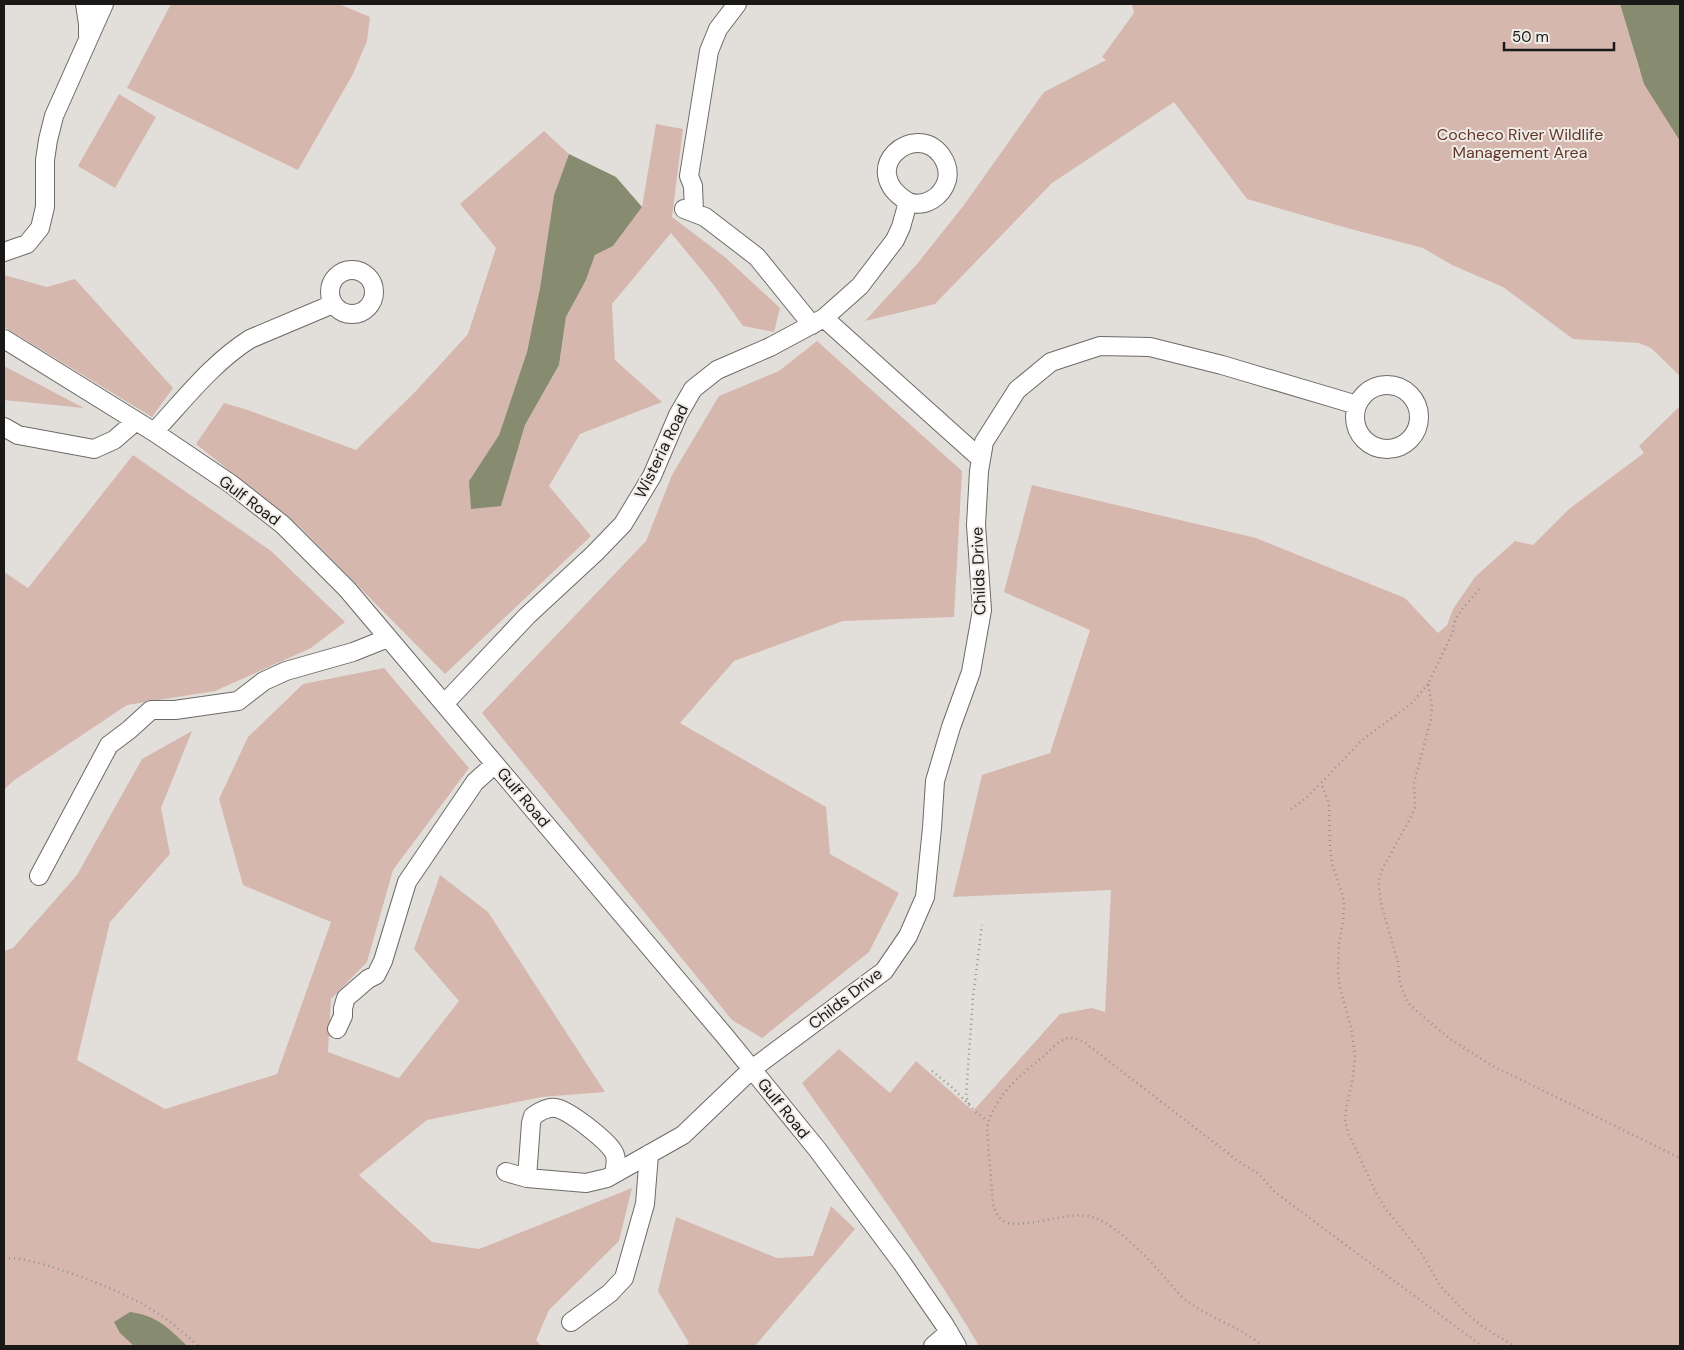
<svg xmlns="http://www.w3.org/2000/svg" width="1684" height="1350" font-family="'DM Sans',sans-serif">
<rect width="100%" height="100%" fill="#e2dfdb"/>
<path fill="#d6b7ae" d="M171,4H339L370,17L367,41L353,74L298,170L127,88Z
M1132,4H1620L1640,72L1680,126V376L1651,348L1639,343L1573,339L1503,287L1452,265L1423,248L1347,228L1247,199L1174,102L1052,183L935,304L865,321L917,264L964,205L1044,92L1106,60L1102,57L1134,13Z
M119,94L156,117L115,188L78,166Z
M656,124L683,129L672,217L726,258L780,308L774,332L743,326L713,284L671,233L612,304L615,360L662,402L580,434L549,486L591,536L445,674L298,525L196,444L224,403L248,410L356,450L415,392L468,334L496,248L460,204L544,131L569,154L554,195L540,288L527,352L499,435L469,481L501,506L525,425L559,365L566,317L586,280L595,255L613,246L642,207Z
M4,275L47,287L75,279L173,388L152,417L4,327Z
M817,341L962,471L954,617L843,621L734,661L680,723L826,807L830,854L899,893L869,952L762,1038L732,1020L482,713L646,541L672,475L719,396L779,371Z
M4,366L84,408L4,400Z
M1680,406V1346H979C925,1255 863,1169 802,1083L839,1049L890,1093L916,1061L973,1111L1060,1014L1092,1008L1105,1012L1111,890L953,897L982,775L1050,753L1090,630L1004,592L1032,485L1256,538L1405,598L1438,633L1447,625L1453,609L1475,577L1515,541L1533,545L1569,509L1644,453L1639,446Z
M133,455L271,551L345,622L311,648L215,691L127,705L13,781L4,790V572L28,588Z
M384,668L469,768L393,870L367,962L331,999L328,1052L399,1078L459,1001L414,949L440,875L488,912L605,1092L542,1097L427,1120L359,1175L432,1242L479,1249L632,1188L619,1241L549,1310L536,1340L541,1346H4V951L13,948L77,875L142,759L192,731L161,808L170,854L110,922L77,1060L165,1109L277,1074L331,922L243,885L219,799L248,737L303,684Z
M831,1206L855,1229L755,1346H685L689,1343L658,1291L676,1217L777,1258L813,1256Z"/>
<path fill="#878b6f" d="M1620,4H1680V141L1644,84Z
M569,154L616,177L642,207L613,246L595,255L586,280L566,317L559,365L525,425L501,506L471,509L469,481L499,435L527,352L540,288L554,195Z
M130,1312C156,1315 170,1329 187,1346H134L120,1333L114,1322Z"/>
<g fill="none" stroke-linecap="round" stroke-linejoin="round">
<defs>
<path id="minor" d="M85,4L88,24V36
M684,209L705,217L757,257L812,325
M694,212L693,186L689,176L709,51L718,29L737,4
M4,252L27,244L40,228L45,207V160L48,140L54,116L104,4
M330 292a22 22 0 1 1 44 0a22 22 0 1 1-44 0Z
M824,318L981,459
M4,339L154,432L231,484L283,525L347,589L724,1035L817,1149L902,1263L944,1324L957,1346
M1355 417a32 32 0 1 1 64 0a32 32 0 1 1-64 0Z
M4,427L18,435L94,449L114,440L136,421
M154,432C184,400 212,363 250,339L333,304
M444,704L527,616L595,553L623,524L652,476L678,415L693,389L717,370L770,347L824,318L860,286L895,240L901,227L908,202C925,208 942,197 947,180C949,171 946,162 941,155C915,120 855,169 908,202
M39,876L109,745L129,730L151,710H175L238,701L264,681L286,671L353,652L388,638
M337,1029L343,1016V1008L346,998L368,979L376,975L383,961L407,882L475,782L495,764
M506,1172L527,1178L586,1183L607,1178L683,1135L752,1069L884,971L908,936L925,897L932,828L935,781L951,727L971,672L982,610L976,525L979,471L984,442L1017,390L1051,362L1100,346L1150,347L1222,365L1357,405
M527,1178L531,1123L533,1116C539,1112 548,1107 555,1108C568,1109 606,1140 613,1151C618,1158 615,1167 614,1174
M571,1322L610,1293L624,1278L645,1204L649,1154
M933,1346L949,1332"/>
</defs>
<use href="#minor" stroke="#6d6b67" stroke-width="20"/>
<path stroke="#94918e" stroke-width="2.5" stroke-dasharray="1 4" stroke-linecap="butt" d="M1479,589C1469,603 1453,614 1453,632L1428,684L1432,704L1431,719L1414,783L1415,807L1411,817L1384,866L1379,878V888L1381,903L1398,963L1400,984L1408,1003L1419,1013L1450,1039L1491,1065L1680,1158
M1428,684L1411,704L1362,740L1321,783L1329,804L1330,847L1332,864L1343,896L1344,907L1343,921L1339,942L1338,973L1340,988L1351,1027L1355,1056L1352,1083L1346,1109L1345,1121L1348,1132L1376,1193L1385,1208L1422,1254L1441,1287L1467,1314L1483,1327L1514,1346
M1291,809L1305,799L1321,783
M932,1071L953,1088L977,1113L988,1121
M969,1104L966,1096L973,997L982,925
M4,1258C26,1258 50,1266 70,1273C119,1290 161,1309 198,1346
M1263,1346C1239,1326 1206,1317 1182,1297C1174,1289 1167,1279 1159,1271C1145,1255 1115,1225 1095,1218C1069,1208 1020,1233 1002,1220C996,1216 995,1210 993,1203L987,1129C993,1097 1020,1075 1044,1056C1050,1050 1058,1042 1065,1039C1072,1036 1078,1040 1084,1042L1238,1161L1259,1174L1274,1191L1284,1199L1482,1346"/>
<use href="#minor" stroke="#fff" stroke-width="18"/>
</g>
<g text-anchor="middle" stroke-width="4" stroke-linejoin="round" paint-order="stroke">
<g font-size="16" fill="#643526" stroke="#efece8">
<text x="1520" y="140">Cocheco River Wildlife<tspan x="1520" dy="18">Management Area</tspan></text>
</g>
<g font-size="16" fill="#1a1917" stroke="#efece8">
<text transform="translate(661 451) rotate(-64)" y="6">Wisteria Road</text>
<text transform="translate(250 500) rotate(37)" y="6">Gulf Road</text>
<text transform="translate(978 571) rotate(-92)" y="6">Childs Drive</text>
<text transform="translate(524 797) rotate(50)" y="6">Gulf Road</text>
<text transform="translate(845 998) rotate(-38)" y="6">Childs Drive</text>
<text transform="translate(784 1108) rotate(51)" y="6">Gulf Road</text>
</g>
</g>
<rect width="1684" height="1350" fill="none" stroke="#1a1917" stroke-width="10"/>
<path d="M1504 42v8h110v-8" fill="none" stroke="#1a1917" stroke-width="2.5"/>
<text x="1512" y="42" font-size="15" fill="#1a1917" stroke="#efece8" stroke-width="4" paint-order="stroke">50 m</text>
</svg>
